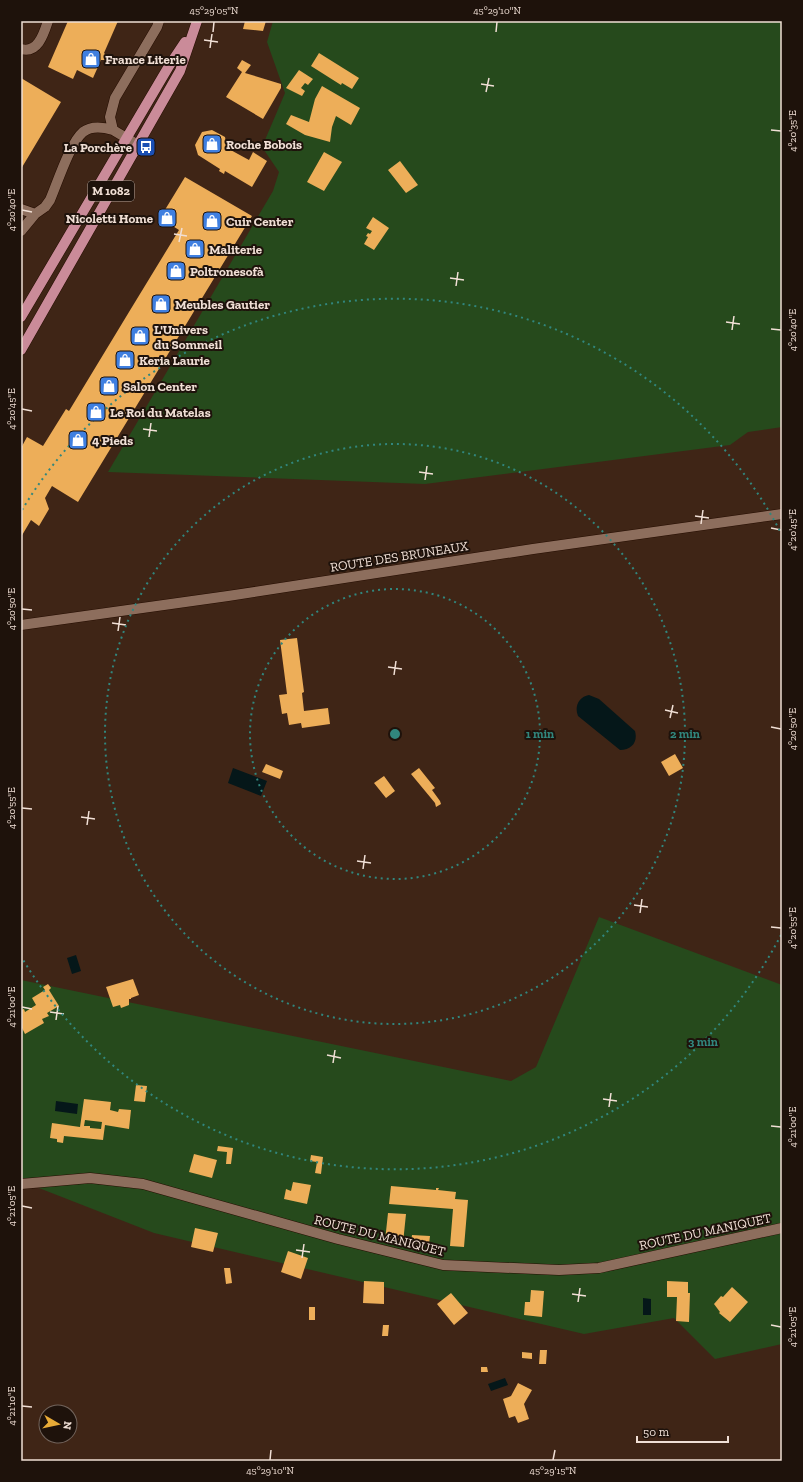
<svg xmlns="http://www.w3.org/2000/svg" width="803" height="1482" font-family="'Zilla Slab',serif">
<rect width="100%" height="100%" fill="#3f2516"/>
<path fill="#264a1c" d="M273,21H782V427L748,432L730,445L425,484L108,472L273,191L279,172L262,147L285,93L267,42Z
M599,917L782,985V1344L715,1359L674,1318L584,1334L154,1233L21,1181V980L511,1081L536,1067Z"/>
<path fill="#051719" d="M589,695L599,699L635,731C638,742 632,750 620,750L578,716C574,706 579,697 589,695Z
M233,768L267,781L261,796L228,783Z
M76,955L81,971L72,974L67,958Z
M56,1101L78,1104L77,1114L55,1111Z
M643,1298L651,1299V1315H643Z
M505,1378L508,1385L491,1391L488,1384Z"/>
<path fill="#edae59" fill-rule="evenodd" d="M68,21H118L104,53L106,55V58L104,60H101L93,78L77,70L73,79L48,67Z
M245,21H266L263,31L243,29Z
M319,53L359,78L352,89L342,83L341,85L311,66Z
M242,60L251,65L245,73L281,84V88L263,119L226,97L242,72L237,68Z
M299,70L313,79L308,85L305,83L301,88L305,91L302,96L286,88Z
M21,78L61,102L21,169Z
M322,86L360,108L351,125L336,116L332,127L330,142L305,135L286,124L291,115L309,122L315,99Z
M212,130L225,137L227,148L249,160L253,152L267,161L252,187L225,171L224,174L219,171L220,169L198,155L195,145L202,132Z
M324,152L342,162L324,191L307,182Z
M400,161L418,185L406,193L388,170Z
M185,177L252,216L78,502L52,486L45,498L49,509L39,526L31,520L21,537V448L27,437L43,446L66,409L69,411L129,312L179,230L160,218Z
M373,217L389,228L374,250L364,244L368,237L366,236L368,233L370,234L372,231L366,228Z
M297,638L304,692L302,693L304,711L328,708L330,724L302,728L301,723L289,725L287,713L282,714L279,695L287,694L280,640Z
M675,754L683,768L669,776L661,762Z
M266,764L283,771L280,779L262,772Z
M419,768L435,788L432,790L440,801L441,804L436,807L435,803L411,774Z
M384,776L395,791L386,798L374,783Z
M133,979L139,995L131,998V999H129V1005L121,1008L120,1005L113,1007L106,987Z
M48,984L51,988L49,990L59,1006L47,1013L49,1016L42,1019L44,1023L25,1034L21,1026V1010L24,1009L25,1012L36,1005L32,998L45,990L43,987Z
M136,1085L147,1086L145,1102L134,1101Z
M84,1099L111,1102L110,1110L118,1112L119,1109L131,1110L129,1129L105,1125L103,1140L64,1136L63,1143L57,1142V1139L50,1138L52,1123L80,1127ZM85,1120L102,1122L101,1129L90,1128V1126H84Z
M218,1146L233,1148L231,1164H226L227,1152L217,1151Z
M194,1154L217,1160L212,1178L189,1172Z
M311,1155L323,1157L321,1174L315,1173L317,1162L310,1161Z
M293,1182L311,1185L307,1204L284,1199L286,1189L291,1191Z
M391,1186L436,1190V1188H439L438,1190L456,1192L455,1199L468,1200L464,1247L450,1246L453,1209L389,1204Z
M388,1213L406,1214L403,1243L385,1241Z
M195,1228L218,1233L213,1252L191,1247Z
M412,1235L430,1236L429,1244L411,1243Z
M288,1251L308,1258L301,1279L281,1272Z
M224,1268H230L232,1283L226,1284Z
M364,1281L384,1282V1304L363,1303Z
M667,1281L688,1282V1293H690L689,1322L676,1321L677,1297H667Z
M732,1287L748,1302L730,1322L719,1313L720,1312L714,1304L721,1296L723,1297Z
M531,1290L544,1291L542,1317L524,1315L525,1302H530Z
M451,1293L468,1313L454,1325L437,1304Z
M309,1307H315V1320H309Z
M383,1325H389L388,1336H382Z
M540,1350H547L546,1364H539Z
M522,1352L532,1353V1359L522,1358Z
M481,1367H487L488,1372H481Z
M518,1383L532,1390L524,1404L529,1419L518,1423L515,1416L509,1418L503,1399L511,1396Z"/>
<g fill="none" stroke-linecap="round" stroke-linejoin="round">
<defs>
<path id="minor" d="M21,49C38,54 44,33 48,21
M138,145L113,130L110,117L115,98L157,27L159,21
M21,209L35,214
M21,231L35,214L45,207L50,200C57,184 70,143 83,132C92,125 103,127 113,130
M21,625L228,596L533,549L782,514
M21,1184L90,1178L143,1184L338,1239L443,1265L559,1270L599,1268L782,1228"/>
<path id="major" d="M21,317L169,66L185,42
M21,350L180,71L197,21"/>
</defs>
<use href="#minor" stroke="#250d01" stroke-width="11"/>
<use href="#major" stroke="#250d01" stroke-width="11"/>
<use href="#minor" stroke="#8d6e5d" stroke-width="10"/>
<use href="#major" stroke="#ca8b99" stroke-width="10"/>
</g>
<path fill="none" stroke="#f0dfd5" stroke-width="1.5" d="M213,32L214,22M496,32L497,22M204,40L218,42M210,48L212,34M481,84L494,86M486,92L489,78M771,130L781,131M22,210L32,212M174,234L187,236M179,242L182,228M450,278L464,280M456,286L458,272M726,322L740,324M771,329L781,330M732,330L734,316M22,409L32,411M143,429L157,431M149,437L151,423M419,472L433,474M425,480L427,466M695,516L709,518M701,524L703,510M771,528L781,530M22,609L32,610M112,623L126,625M118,631L120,617M388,667L402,669M394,675L396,661M665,710L678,713M670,718L673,705M771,727L781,729M22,808L32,809M81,817L95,819M87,825L89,811M357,861L371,863M363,869L365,855M634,905L648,907M640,913L642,899M771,927L781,928M22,1007L32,1009M50,1012L64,1014M56,1020L58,1006M327,1055L341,1058M333,1063L335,1050M603,1099L617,1101M609,1107L611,1093M771,1126L781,1127M22,1206L32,1208M296,1250L310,1252M302,1258L304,1244M572,1294L586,1296M578,1302L580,1288M771,1325L781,1327M22,1406L32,1407M270,1460L271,1450M553,1460L555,1450"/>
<g fill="none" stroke="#31867d" stroke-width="2" stroke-dasharray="2 4">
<circle cx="395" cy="734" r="145"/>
<circle cx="395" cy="734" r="290"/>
<path d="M781 935A435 435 0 0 1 22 958M22 510A435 435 0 0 1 781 533"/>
</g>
<defs>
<symbol id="shop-square" viewBox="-11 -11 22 22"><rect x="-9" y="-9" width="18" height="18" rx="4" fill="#3f7fe0" stroke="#1e120b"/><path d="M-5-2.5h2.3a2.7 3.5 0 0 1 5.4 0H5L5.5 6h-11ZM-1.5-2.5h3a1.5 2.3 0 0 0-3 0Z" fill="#fff"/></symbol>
<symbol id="bus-square" viewBox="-11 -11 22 22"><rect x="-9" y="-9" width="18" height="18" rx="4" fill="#1a4fb4" stroke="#1e120b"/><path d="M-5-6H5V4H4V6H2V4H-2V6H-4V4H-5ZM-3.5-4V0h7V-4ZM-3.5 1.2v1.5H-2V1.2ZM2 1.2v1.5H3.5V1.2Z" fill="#fff"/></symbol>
</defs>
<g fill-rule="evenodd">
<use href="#shop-square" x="80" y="48" width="22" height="22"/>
<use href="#shop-square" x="201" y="133" width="22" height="22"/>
<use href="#bus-square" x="135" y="136" width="22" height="22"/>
<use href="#shop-square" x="156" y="207" width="22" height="22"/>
<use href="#shop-square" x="201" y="210" width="22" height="22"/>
<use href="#shop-square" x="184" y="238" width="22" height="22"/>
<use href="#shop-square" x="165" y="260" width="22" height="22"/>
<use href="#shop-square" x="150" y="293" width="22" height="22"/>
<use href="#shop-square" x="129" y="325" width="22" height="22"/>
<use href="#shop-square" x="114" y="349" width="22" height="22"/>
<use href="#shop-square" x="98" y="375" width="22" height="22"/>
<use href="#shop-square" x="85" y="401" width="22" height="22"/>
<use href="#shop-square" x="67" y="429" width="22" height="22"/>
</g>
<g text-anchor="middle" stroke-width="4" stroke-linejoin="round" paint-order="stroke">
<rect fill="#1e120b" stroke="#b1a298" stroke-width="1" x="88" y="181" width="46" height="20" rx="3"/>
<g font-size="12" font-weight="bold" fill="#f0dfd5">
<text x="111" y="195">M 1082</text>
</g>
<g font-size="13" font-weight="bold" fill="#f0dfd5" stroke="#1e120b" text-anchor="start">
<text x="105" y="64">France Literie</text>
<text x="226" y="149">Roche Bobois</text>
<text x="132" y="152" text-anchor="end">La Porchère</text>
<text x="153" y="223" text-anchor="end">Nicoletti Home</text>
<text x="226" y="226">Cuir Center</text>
<text x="209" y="254">Maliterie</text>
<text x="190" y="276">Poltronesofà</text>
<text x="175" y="309">Meubles Gautier</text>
<text x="154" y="334">L'Univers<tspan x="154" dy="15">du Sommeil</tspan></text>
<text x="139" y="365">Keria Laurie</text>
<text x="123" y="391">Salon Center</text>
<text x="110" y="417">Le Roi du Matelas</text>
<text x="92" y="445">4 Pieds</text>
</g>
<g font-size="13" fill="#f0dfd5" stroke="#1e120b">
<text transform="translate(399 556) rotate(-9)" y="5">ROUTE DES BRUNEAUX</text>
<text transform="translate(705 1231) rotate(-12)" y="5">ROUTE DU MANIQUET</text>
<text transform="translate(380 1235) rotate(14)" y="5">ROUTE DU MANIQUET</text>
</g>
</g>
<circle cx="395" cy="734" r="6" fill="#31867d" stroke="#1e120b" stroke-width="2"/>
<g font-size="12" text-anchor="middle" font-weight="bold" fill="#31867d" stroke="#1e120b" stroke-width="4" stroke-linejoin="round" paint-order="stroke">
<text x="540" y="738">1 min</text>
<text x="685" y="738">2 min</text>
<text x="703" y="1046">3 min</text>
</g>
<rect width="803" height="1482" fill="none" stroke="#1e120b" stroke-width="44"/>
<g transform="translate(58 1424) rotate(99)"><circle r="19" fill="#1e120b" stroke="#72645c"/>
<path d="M0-3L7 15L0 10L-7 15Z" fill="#e8ab37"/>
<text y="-6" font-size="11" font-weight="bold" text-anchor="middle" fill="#f0dfd5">N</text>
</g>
<path d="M637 1436v6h91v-6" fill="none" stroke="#f0dfd5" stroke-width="2"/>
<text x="643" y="1436" font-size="12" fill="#f0dfd5" stroke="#1e120b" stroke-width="3" paint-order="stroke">50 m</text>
<rect x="22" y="22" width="759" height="1438" fill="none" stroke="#f0dfd5" stroke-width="1.5"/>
<g font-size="10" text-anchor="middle" fill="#f0dfd5">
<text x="214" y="14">45°29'05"N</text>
<text x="497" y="14">45°29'10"N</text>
<text transform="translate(792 131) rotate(-90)" y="4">4°20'35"E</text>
<text transform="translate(11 210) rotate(-90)" y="4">4°20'40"E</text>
<text transform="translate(792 330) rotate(-90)" y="4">4°20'40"E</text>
<text transform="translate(11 409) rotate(-90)" y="4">4°20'45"E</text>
<text transform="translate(792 530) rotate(-90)" y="4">4°20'45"E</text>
<text transform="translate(11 609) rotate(-90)" y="4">4°20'50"E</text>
<text transform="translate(792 729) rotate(-90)" y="4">4°20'50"E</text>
<text transform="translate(11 808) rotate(-90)" y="4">4°20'55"E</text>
<text transform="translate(792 928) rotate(-90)" y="4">4°20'55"E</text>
<text transform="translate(11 1007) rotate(-90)" y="4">4°21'00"E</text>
<text transform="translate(792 1127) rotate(-90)" y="4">4°21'00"E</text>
<text transform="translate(11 1206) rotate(-90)" y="4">4°21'05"E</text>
<text transform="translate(792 1327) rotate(-90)" y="4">4°21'05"E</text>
<text transform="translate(11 1406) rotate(-90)" y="4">4°21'10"E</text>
<text x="270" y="1474">45°29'10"N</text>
<text x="553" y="1474">45°29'15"N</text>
</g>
</svg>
